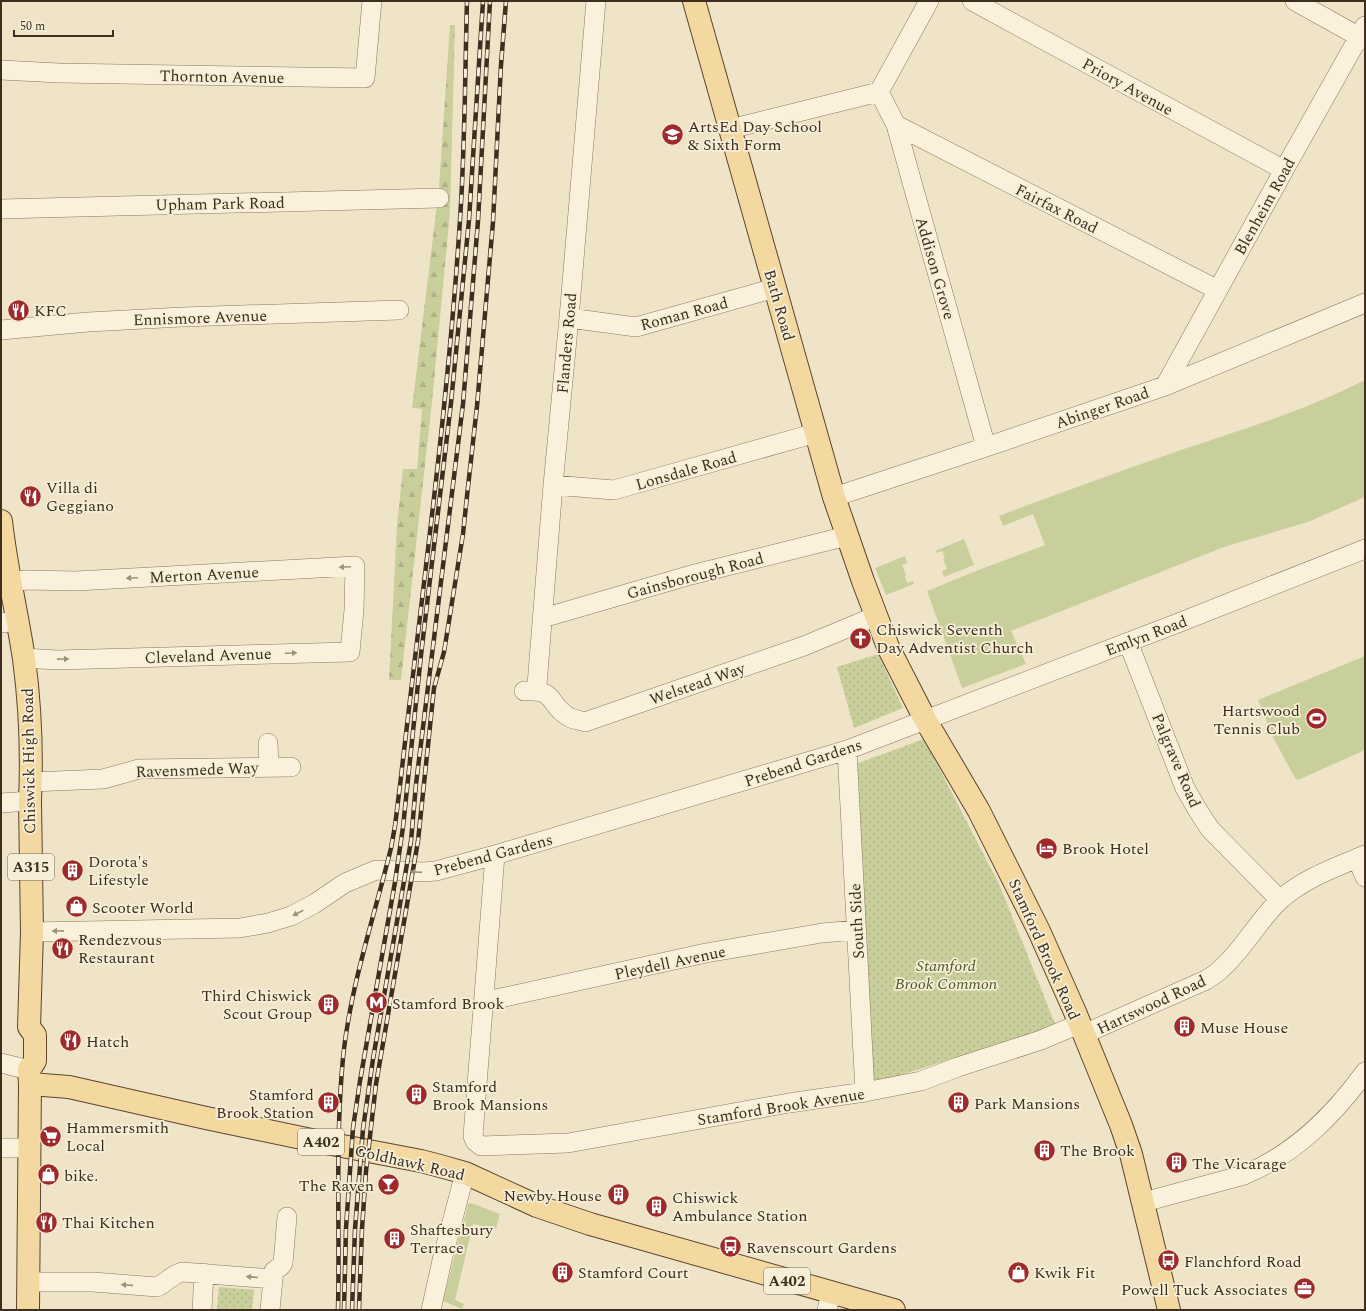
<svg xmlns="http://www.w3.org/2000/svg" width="1366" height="1311" font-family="Spectral,serif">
<defs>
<pattern id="forest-firs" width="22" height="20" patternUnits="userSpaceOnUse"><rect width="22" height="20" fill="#c9cf9b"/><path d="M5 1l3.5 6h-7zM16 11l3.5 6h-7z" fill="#aeb285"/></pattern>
<pattern id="park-dots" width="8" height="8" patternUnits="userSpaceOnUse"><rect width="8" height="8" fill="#c9cf9b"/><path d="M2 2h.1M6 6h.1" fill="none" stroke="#aeb285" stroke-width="1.8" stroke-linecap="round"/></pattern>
</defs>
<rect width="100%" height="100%" fill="#f0e4c8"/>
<path fill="#c9cf9b" d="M1365,380V497L1308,522L1224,547L1011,631L1026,664L962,688L927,591L981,569L1045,545L1033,514L1003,526L999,516C1060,493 1120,471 1181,450C1244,429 1306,410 1365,380Z
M964,539L974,565L944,577L942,571L947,569L943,559L945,558L942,551L937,553L935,551Z
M905,556L907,563L902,565L906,575L905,576L907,583L913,581L914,584L886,595L875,568Z
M1365,656V750L1298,780L1295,778L1274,739L1258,700Z
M471,1203L500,1214L496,1229L473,1224L455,1300L464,1304L462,1309L443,1301L468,1204Z"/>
<path fill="url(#forest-firs)" d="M450,25H455L450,212L432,402L401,680H389L397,525L403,469H417L422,409L412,408L439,188Z"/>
<path fill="url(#park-dots)" d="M878,654L903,708L854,728L837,667Z
M924,739L999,884L1056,1026L869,1085L853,765Z
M219,1287L254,1290L252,1310H217Z"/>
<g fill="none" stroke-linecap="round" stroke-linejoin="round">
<defs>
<path id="minor" d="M972,1L1284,170
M1295,1L1365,40
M1,70L59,73L365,78L372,1
M879,92L896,125L986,447
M896,125L1218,290
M730,129L879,92L929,1
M1,209L439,198
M569,318L636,327L775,288
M1,330L88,322L182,317L399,310
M1165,386L1284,170L1365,26
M553,485L614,490L816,433
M834,497L986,447L1165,386L1365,303
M10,582L27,580L76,581L355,566L354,610L350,652L57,660L24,658
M543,618L691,575L847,536
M1,623L17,621
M1128,642L1185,788L1197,809L1210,829L1280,900
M537,685L553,485L569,318L596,1
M524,691C558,689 547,705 569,717C574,720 580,720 585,722L804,646L876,616
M268,743L269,767
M847,750L865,1092
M31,782L103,779L139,769L291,767
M1,803L30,801
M495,855L473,1136L475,1141L481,1146L568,1143L789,1103L865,1092L921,1081L958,1067L1041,1040L1079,1024
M1357,858L1365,877
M32,932L240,928L268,923L291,916L314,904L345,883L376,870L424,872L436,871L495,855L847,750L1178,623L1365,549
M484,999H496L706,953L822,933L856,930
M1084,1034L1206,980C1211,977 1217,973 1221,969C1243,950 1257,922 1279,901C1302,879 1336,867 1365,855
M1,1063L29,1070
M1,1148H30
M1144,1202L1244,1175C1295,1154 1333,1116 1365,1072
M273,1279L274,1271L281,1266L283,1263L287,1217
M28,1282H93L157,1287C168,1282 169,1276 182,1272L273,1279L270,1310
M202,1310L204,1273
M431,1310L443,1256L465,1173
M827,1310L831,1293"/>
<path id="major" d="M694,1L834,497L863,581L888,647L926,721L979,811L1039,931L1075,1012L1121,1125L1131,1154L1169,1310
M1,521C6,567 17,613 24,659C30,704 32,756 30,801L32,932L29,1027L35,1035V1061L29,1070
M30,1084L69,1087L206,1118L316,1141L421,1161L440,1166L465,1173L537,1206L590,1224L894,1310
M28,1310L30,1084L29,1069"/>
</defs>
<use href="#minor" stroke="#8d765c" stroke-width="20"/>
<use href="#major" stroke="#5b4430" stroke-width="24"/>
<use href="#minor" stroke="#faf1dc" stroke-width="19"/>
<use href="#major" stroke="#f3d9a0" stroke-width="22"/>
<defs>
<path id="rail" d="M338,1310C340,1226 335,1142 343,1058C350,987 374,918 391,848L395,826L401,777C422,592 448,407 460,220C465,147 465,74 467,1
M344,1310L346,1228L353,1128L360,1081L395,882L403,827L421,655L451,403L469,220L483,1
M352,1310L355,1229L363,1129L373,1059L411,841L416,784L463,404L478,221L490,1
M359,1310L362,1229L366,1171L376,1084L418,841L434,688L444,652L463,534L467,496L477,406L493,222L501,65L506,1"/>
</defs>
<use href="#rail" stroke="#3d2e20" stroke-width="4.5"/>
<use href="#rail" stroke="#f7eed8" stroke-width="3" stroke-dasharray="9" stroke-linecap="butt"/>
</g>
<defs><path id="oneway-solid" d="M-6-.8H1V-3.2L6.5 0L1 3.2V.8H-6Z"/></defs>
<g fill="#9c907e">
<use href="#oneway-solid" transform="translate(345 567) rotate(177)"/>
<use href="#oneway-solid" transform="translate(132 578) rotate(177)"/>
<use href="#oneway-solid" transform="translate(291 653) rotate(-2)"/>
<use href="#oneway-solid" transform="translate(63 659) rotate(-1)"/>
<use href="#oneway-solid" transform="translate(416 872) rotate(-176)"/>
<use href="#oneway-solid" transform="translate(298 913) rotate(153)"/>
<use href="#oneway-solid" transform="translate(58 931) rotate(179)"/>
<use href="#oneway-solid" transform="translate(252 1277) rotate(-175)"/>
<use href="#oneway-solid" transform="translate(127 1285) rotate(-176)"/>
</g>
<defs>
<symbol id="school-disc" viewBox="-11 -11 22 22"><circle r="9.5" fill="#9e2a2b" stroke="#f7eed8"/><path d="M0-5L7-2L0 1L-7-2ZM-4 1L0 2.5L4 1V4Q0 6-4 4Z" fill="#fff"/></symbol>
<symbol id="restaurant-disc" viewBox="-11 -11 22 22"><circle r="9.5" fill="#9e2a2b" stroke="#f7eed8"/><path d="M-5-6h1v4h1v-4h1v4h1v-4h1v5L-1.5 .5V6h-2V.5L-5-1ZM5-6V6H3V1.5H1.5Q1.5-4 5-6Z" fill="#fff"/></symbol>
<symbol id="church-disc" viewBox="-11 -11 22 22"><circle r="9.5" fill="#9e2a2b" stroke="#f7eed8"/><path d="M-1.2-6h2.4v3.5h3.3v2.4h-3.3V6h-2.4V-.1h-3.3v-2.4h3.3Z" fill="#fff"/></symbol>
<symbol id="stadium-disc" viewBox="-11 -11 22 22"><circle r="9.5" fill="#9e2a2b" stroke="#f7eed8"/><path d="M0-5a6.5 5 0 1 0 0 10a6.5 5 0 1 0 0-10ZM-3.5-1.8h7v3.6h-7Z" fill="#fff"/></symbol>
<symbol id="hotel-disc" viewBox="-11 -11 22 22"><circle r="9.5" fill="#9e2a2b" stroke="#f7eed8"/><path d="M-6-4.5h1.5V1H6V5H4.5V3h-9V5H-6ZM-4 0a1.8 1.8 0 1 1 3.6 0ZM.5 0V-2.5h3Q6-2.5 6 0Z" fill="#fff"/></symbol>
<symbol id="building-disc" viewBox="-11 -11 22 22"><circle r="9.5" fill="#9e2a2b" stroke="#f7eed8"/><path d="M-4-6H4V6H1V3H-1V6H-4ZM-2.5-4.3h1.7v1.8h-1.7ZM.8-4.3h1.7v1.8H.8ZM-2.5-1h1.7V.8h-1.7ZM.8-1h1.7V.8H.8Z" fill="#fff"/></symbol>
<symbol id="shop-disc" viewBox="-11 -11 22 22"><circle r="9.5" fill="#9e2a2b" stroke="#f7eed8"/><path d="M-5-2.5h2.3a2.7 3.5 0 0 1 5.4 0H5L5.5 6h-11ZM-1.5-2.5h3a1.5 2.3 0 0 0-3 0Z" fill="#fff"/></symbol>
<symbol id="metro-disc" viewBox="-11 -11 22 22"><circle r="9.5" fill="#9e2a2b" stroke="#f7eed8"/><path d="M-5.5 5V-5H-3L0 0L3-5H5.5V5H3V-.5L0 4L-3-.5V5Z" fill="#fff"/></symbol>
<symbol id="supermarket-disc" viewBox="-11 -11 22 22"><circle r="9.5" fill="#9e2a2b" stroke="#f7eed8"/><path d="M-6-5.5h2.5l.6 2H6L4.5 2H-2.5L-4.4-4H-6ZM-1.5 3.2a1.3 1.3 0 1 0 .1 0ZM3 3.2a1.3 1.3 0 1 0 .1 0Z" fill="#fff"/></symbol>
<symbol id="bar-disc" viewBox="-11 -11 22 22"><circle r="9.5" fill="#9e2a2b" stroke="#f7eed8"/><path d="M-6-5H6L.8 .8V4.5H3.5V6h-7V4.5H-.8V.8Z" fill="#fff"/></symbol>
<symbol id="bus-disc" viewBox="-11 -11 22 22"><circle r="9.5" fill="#9e2a2b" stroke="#f7eed8"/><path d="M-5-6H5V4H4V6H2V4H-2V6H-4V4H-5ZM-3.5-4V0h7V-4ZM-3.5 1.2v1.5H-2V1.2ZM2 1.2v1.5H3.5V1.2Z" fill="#fff"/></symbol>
<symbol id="office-disc" viewBox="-11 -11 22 22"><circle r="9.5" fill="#9e2a2b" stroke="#f7eed8"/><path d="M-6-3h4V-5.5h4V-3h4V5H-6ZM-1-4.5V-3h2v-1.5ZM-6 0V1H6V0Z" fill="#fff"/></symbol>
</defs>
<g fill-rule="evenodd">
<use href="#school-disc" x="660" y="122" width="25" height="25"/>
<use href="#restaurant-disc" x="6" y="298" width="25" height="25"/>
<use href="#restaurant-disc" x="18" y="484" width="25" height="25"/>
<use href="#church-disc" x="848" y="626" width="25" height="25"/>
<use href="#stadium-disc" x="1304" y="706" width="25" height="25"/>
<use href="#hotel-disc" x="1034" y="836" width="25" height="25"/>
<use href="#building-disc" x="60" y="858" width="25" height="25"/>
<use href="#shop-disc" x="64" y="894" width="25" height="25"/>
<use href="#restaurant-disc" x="50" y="936" width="25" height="25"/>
<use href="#metro-disc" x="364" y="990" width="25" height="25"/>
<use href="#building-disc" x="316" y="992" width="25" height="25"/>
<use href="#building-disc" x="1172" y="1014" width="25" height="25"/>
<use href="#restaurant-disc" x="58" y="1028" width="25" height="25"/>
<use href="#building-disc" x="404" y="1082" width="25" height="25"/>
<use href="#building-disc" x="316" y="1090" width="25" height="25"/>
<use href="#building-disc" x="946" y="1090" width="25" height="25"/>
<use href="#supermarket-disc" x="38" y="1124" width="25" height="25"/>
<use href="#building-disc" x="1032" y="1138" width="25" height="25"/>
<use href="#building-disc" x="1164" y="1150" width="25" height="25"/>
<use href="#shop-disc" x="36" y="1162" width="25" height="25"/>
<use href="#bar-disc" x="376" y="1172" width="25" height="25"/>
<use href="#building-disc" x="606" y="1182" width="25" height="25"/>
<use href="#building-disc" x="644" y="1194" width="25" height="25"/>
<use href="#restaurant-disc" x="34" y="1210" width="25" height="25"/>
<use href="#building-disc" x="382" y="1226" width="25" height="25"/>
<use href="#bus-disc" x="718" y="1234" width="25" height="25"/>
<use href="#bus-disc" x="1156" y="1248" width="25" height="25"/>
<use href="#building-disc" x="550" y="1260" width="25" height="25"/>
<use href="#shop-disc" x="1006" y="1260" width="25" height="25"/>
<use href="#office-disc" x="1292" y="1276" width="25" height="25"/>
</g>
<g text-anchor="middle" stroke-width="3.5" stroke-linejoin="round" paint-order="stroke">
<g fill="#f7eed8" stroke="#756857" stroke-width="1">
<rect x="8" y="854" width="46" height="26" rx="3"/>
<rect x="298" y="1129" width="46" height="26" rx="3"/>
<rect x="764" y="1268" width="46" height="26" rx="3"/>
</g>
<g font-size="15" font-weight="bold" fill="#3d2e20">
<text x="31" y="872">A315</text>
<text x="321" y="1147">A402</text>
<text x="787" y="1286">A402</text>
</g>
<g font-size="16" fill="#3d2e20" stroke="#f7eed8">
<text transform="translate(222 76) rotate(1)" y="6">Thornton Avenue</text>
<text transform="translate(1128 86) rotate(29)" y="6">Priory Avenue</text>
<text transform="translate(220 203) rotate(-1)" y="6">Upham Park Road</text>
<text transform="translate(1264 206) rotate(-61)" y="6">Blenheim Road</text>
<text transform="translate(1057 208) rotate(27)" y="6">Fairfax Road</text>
<text transform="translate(936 268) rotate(74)" y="6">Addison Grove</text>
<text transform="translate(780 305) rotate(74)" y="6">Bath Road</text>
<text transform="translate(684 313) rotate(-15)" y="6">Roman Road</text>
<text transform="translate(200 317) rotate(-2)" y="6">Ennismore Avenue</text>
<text transform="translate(566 343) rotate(-85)" y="6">Flanders Road</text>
<text transform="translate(1102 407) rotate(-19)" y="6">Abinger Road</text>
<text transform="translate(686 470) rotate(-16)" y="6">Lonsdale Road</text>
<text transform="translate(204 574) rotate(-3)" y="6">Merton Avenue</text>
<text transform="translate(695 575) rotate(-15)" y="6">Gainsborough Road</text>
<text transform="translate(1146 635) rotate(-21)" y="6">Emlyn Road</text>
<text transform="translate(208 655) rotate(-2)" y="6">Cleveland Avenue</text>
<text transform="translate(697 683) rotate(-19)" y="6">Welstead Way</text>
<text transform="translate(1177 760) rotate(67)" y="6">Palgrave Road</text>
<text transform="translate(28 761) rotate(-91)" y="6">Chiswick High Road</text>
<text transform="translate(803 762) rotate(-18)" y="6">Prebend Gardens</text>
<text transform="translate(197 769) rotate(-2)" y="6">Ravensmede Way</text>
<text transform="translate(493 854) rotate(-15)" y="6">Prebend Gardens</text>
<text transform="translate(856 921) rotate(-93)" y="6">South Side</text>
<text transform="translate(1045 949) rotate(66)" y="6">Stamford Brook Road</text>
<text transform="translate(670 962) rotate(-12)" y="6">Pleydell Avenue</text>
<text transform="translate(1151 1004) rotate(-25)" y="6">Hartswood Road</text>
<text transform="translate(781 1106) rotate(-9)" y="6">Stamford Brook Avenue</text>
<text transform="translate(410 1162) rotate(13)" y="6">Goldhawk Road</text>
</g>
<g font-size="16" fill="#3d2e20" stroke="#f7eed8" text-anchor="start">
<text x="688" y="132">ArtsEd Day School<tspan x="688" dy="18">&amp; Sixth Form</tspan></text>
<text x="34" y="316">KFC</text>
<text x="46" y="493">Villa di<tspan x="46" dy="18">Geggiano</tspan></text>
<text x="876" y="635">Chiswick Seventh<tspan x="876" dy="18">Day Adventist Church</tspan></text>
<text x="1300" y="716" text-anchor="end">Hartswood<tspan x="1300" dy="18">Tennis Club</tspan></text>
<text x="1062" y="854">Brook Hotel</text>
<text x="88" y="867">Dorota's<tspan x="88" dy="18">Lifestyle</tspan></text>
<text x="92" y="913">Scooter World</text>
<text x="78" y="945">Rendezvous<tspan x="78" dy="18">Restaurant</tspan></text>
<text x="312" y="1001" text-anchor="end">Third Chiswick<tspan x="312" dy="18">Scout Group</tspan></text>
<text x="392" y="1009">Stamford Brook</text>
<text x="1200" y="1033">Muse House</text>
<text x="86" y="1047">Hatch</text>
<text x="432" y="1092">Stamford<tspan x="432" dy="18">Brook Mansions</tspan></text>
<text x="314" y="1100" text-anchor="end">Stamford<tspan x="314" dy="18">Brook Station</tspan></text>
<text x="974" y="1109">Park Mansions</text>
<text x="66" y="1133">Hammersmith<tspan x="66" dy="18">Local</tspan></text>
<text x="1060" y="1156">The Brook</text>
<text x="1192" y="1169">The Vicarage</text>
<text x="64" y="1181">bike.</text>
<text x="374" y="1191" text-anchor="end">The Raven</text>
<text x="602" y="1201" text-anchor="end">Newby House</text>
<text x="672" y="1203">Chiswick<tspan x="672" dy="18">Ambulance Station</tspan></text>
<text x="62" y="1228">Thai Kitchen</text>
<text x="410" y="1235">Shaftesbury<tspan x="410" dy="18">Terrace</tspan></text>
<text x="746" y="1253">Ravenscourt Gardens</text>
<text x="1184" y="1267">Flanchford Road</text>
<text x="578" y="1278">Stamford Court</text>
<text x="1034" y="1278">Kwik Fit</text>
<text x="1288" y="1295" text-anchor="end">Powell Tuck Associates</text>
</g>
<g font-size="16" font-style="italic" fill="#4d5a26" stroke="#f7eed8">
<text x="946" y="971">Stamford<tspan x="946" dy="18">Brook Common</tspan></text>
</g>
</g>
<rect width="1366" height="1311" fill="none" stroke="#3d2e20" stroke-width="4"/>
<path d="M14 30v6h99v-6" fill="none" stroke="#3d2e20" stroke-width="2"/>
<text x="20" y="30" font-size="12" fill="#3d2e20" stroke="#f7eed8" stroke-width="3" paint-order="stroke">50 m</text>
</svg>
